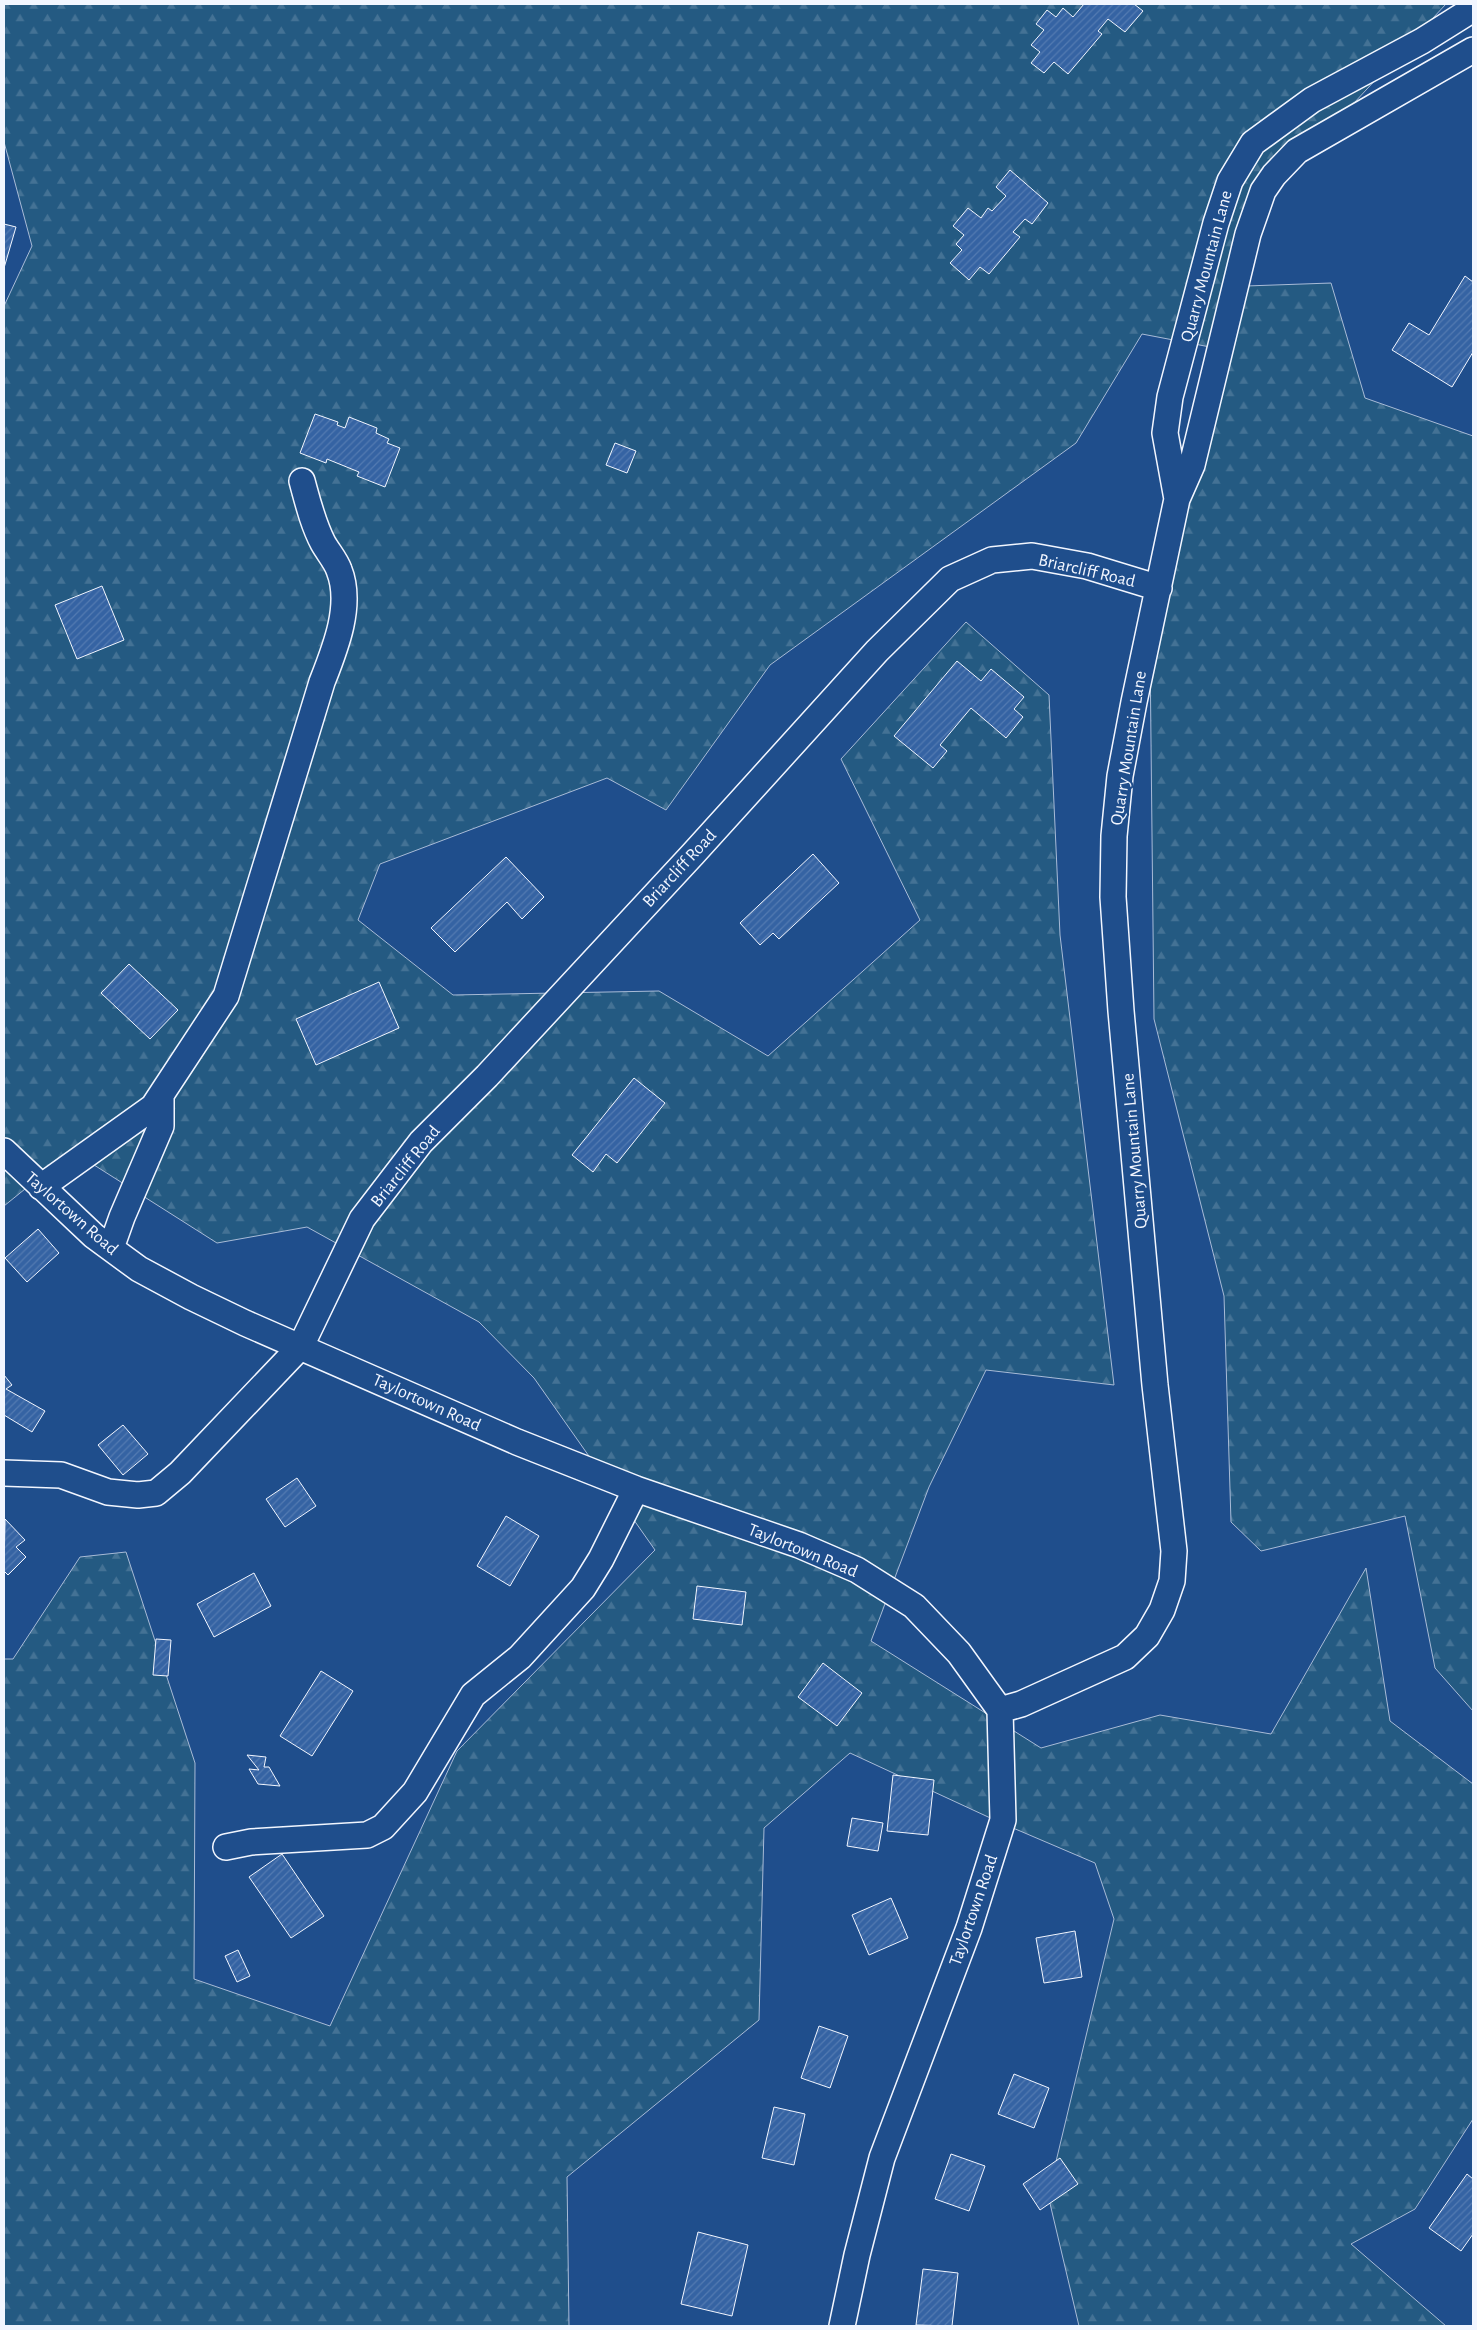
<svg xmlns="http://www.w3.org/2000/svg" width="1477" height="2330" font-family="'Alegreya Sans',sans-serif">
<defs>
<pattern id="forest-firs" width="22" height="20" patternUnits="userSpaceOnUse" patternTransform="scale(1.25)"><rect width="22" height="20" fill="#245a82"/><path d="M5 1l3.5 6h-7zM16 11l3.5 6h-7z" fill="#447295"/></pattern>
<pattern id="building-hatch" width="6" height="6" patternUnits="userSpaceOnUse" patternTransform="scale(1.25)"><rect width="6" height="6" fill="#3563a3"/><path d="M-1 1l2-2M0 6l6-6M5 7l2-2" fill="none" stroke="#537ab1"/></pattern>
</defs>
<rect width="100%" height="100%" fill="#1f4e8c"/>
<path fill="url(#forest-firs)" stroke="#a8bbd7" d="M4,4H1446L1327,132L1256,180L1210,347L1142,334L1076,443L770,665L666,810L607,778L380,864L358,920L453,995L659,991L768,1056L920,920L841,759L966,622L1049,695L1060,935L1114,1385L986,1370L929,1487L871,1641L1041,1748L1160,1715L1271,1734L1366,1568L1390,1721L1473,1784V2119L1415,2209L1351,2244L1446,2326H1079L1048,2195L1114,1919L1095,1863L999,1822L850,1753L764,1828L759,2020L567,2177L569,2326H4V1659H13L80,1557L126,1552L195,1763L194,1979L330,2026L457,1751L655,1550L534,1378L479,1322L307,1227L217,1243L72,1151L4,1206V306L32,246L4,142Z
M1331,283L1365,398L1473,436V1711L1435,1668L1405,1516L1261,1551L1231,1522L1224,1296L1154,1019L1150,648L1246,286Z"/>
<path fill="url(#building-hatch)" stroke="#f2f6ff" d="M1084,4H1134L1143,11L1125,32L1108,19L1098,31L1102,34L1068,74L1054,62L1044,73L1031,63L1040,52L1031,45L1044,30L1036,24L1047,10L1056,17L1063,8L1073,17Z
M1010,170L1048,203L1032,224L1025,219L1013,232L1020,237L989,274L980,267L969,280L950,263L962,250L956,244L964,235L953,226L968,208L981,218L988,208L992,211L1006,196L996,187Z
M4,224L16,227L4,268Z
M1465,276L1473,282V352L1452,387L1392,350L1409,323L1429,335Z
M315,414L338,422L337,425L345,428L349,417L377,428L376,433L389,439L387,443L400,448L385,487L357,476L359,472L327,459L326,463L300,453Z
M615,443L636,451L627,473L606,465Z
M102,586L124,640L77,659L55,605Z
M957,661L981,681L991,669L1024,697L1014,709L1023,717L1006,738L971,708L940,745L947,751L933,768L894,736Z
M813,854L839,883L779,939L773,933L760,945L740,923Z
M506,857L544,897L522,919L507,902L455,952L431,928Z
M129,964L178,1010L150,1039L101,993Z
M379,982L399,1028L316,1065L296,1019Z
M634,1078L665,1103L617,1163L606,1154L593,1172L572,1155Z
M38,1229L59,1253L27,1282L5,1258Z
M4,1375L12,1385L6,1389L45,1411L32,1432L4,1415Z
M123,1425L148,1454L123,1475L98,1445Z
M297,1478L316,1506L285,1527L266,1499Z
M506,1516L539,1536L510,1586L477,1566Z
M5,1519L25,1540L16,1547L26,1557L8,1575L4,1571Z
M254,1573L271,1606L214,1637L197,1604Z
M697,1586L746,1592L742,1625L693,1619Z
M156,1639L171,1640L168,1676L153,1675Z
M823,1663L862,1693L837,1726L798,1697Z
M321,1671L353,1691L312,1756L280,1736Z
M247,1755L266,1757L264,1767H269L280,1786L258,1784L249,1769L259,1770Z
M893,1775L934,1780L928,1835L887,1831Z
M852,1818L883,1823L878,1851L847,1846Z
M282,1854L324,1916L291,1938L249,1877Z
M891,1898L908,1938L869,1955L852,1915Z
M1075,1931L1082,1977L1044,1983L1036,1938Z
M238,1950L250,1976L237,1982L225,1956Z
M819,2026L848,2036L830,2088L801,2078Z
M1014,2074L1049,2088L1034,2128L998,2114Z
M774,2107L805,2114L794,2165L762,2158Z
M951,2154L985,2166L969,2211L935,2199Z
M1060,2158L1078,2184L1040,2210L1023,2184Z
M1467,2174L1473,2179V2234L1461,2251L1429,2228Z
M698,2232L748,2245L732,2316L681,2304Z
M923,2269L958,2273L952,2326L916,2325Z"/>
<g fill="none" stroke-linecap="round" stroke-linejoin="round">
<defs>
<path id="minor" d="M1177,499L1165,433L1170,397L1216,223L1230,181L1253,143L1312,100L1422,41L1473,9
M4,1151L94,1236L139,1269L191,1297L245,1323L517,1442L636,1489L799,1545L857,1570L914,1606L959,1653L1000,1710L1003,1820L969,1928L882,2158L857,2255L842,2326
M41,1187L153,1107L226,996L322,682C335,649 353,605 339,570C336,561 328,552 323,543C313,524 308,503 302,481
M111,1248L122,1217L161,1126V1095
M4,1473L61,1475L108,1492L138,1495L156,1493L180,1473L301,1346L362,1219L421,1142L487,1076L693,854L877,651L950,579L992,560L1032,556L1087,566L1159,588
M1000,1710L1021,1704L1125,1657L1147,1636L1162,1610L1172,1581L1174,1551L1155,1385L1121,1011L1113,897L1114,836L1120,776L1134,702L1177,499L1192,465L1248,234L1263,191L1274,175L1297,151L1473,50
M226,1847L251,1842L367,1835L383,1827L415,1792L473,1695L520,1657L583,1588L601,1559L636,1489"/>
</defs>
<use href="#minor" stroke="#f2f6ff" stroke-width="28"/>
<use href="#minor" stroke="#1f4e8c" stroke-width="25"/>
</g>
<g text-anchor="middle" stroke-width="4" stroke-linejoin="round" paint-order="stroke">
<g font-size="18" fill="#f2f6ff" stroke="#1f4e8c">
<text transform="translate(1206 266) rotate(-75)" y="6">Quarry Mountain Lane</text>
<text transform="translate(1087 570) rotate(13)" y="6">Briarcliff Road</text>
<text transform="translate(1128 748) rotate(-81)" y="6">Quarry Mountain Lane</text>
<text transform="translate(679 868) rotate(-47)" y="6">Briarcliff Road</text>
<text transform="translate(1134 1151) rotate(-95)" y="6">Quarry Mountain Lane</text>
<text transform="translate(405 1166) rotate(-51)" y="6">Briarcliff Road</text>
<text transform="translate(72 1213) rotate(41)" y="6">Taylortown Road</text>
<text transform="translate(427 1402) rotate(24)" y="6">Taylortown Road</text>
<text transform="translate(803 1550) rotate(22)" y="6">Taylortown Road</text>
<text transform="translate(973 1910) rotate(-71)" y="6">Taylortown Road</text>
</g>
</g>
<rect width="1477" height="2330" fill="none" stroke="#f2f6ff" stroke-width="10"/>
</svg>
